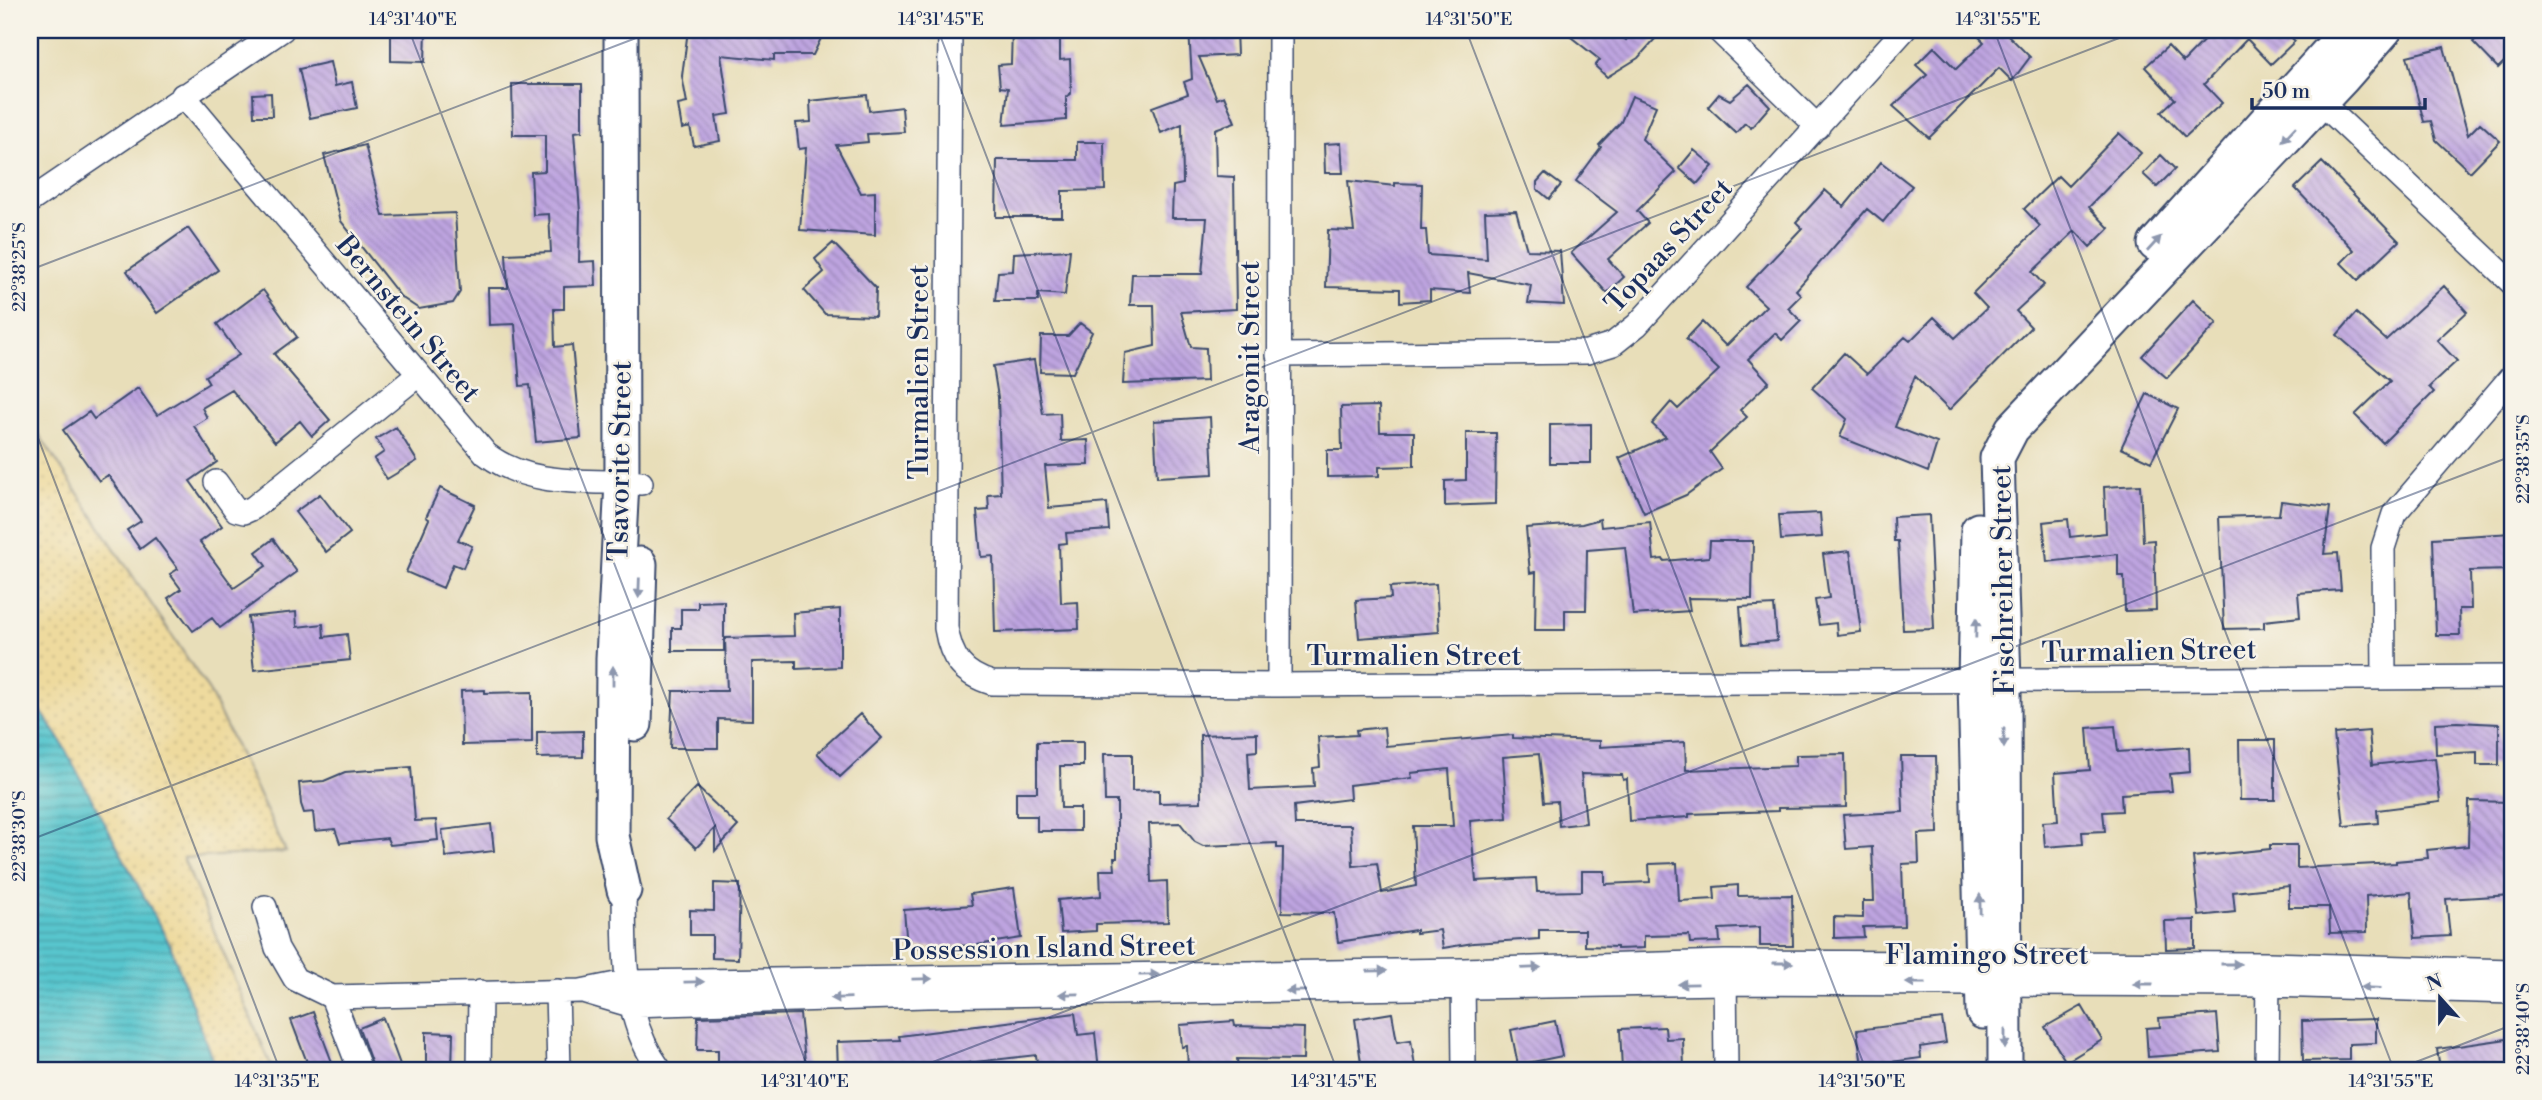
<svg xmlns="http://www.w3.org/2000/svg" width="2542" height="1100" font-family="'Libre Bodoni',serif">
<defs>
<pattern id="sand-dots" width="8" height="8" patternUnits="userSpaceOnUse" patternTransform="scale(1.75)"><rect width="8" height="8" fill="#eeda9e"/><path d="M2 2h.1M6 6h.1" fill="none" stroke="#ccbb8a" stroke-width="1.8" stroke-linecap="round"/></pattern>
<pattern id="water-rules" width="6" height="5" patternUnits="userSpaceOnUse" patternTransform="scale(1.75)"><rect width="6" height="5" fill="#59c6ce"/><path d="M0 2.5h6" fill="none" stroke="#49a1aa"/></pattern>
<pattern id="building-back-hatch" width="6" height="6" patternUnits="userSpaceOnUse" patternTransform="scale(1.75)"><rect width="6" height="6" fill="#bea4e0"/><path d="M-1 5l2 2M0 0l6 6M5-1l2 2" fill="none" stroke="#9a86b9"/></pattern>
</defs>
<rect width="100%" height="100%" fill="#f7f3e8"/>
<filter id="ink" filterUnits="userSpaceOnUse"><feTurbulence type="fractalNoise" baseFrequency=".0143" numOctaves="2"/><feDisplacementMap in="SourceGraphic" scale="14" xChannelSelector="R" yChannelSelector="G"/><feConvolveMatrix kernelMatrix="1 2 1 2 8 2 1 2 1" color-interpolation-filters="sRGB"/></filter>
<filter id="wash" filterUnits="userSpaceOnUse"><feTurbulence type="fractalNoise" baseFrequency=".00686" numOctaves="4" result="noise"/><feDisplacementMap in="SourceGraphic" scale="28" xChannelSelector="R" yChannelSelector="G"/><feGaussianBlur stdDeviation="1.57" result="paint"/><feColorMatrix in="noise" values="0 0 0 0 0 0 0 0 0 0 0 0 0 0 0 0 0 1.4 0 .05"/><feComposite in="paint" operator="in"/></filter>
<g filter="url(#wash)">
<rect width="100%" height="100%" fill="#e8deb9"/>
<path fill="url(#sand-dots)" stroke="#84847e" stroke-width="2" d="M30,421L209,691L286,852L183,858L273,1070H216L170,945L59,738L30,695Z"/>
<path fill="url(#water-rules)" stroke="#3a7a96" stroke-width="2" d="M30,695L59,738L170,945L216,1070H30Z"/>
<g id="blocks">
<path fill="url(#building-back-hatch)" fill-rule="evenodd" d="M391,30H426L425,62L391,61Z
M688,30H825L813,55H774V60L721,55L730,114L716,116L720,141L694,146L690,127L682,129L678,105L687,103L682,76Z
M1012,30H1060V60L1070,59L1071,93L1066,97V120L1004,125L1008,88L1000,87L998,65L1011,64Z
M1189,30H1236L1237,55L1199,57L1217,99L1224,96L1235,122L1215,129L1216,176L1234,177L1236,309L1181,312L1191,347L1206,348L1207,381L1123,384L1125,353L1155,346L1154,305H1130L1132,274H1202L1207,218H1172L1173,186L1183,184L1182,124L1161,133L1152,107L1188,94L1184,82L1192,79Z
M1562,30H1613L1626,40L1634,30H1663L1638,58L1607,77L1595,66L1600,60Z
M1972,30H2003L2030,57L2012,81L1999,68L1929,138L1893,106L1927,75L1916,65L1934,47L1956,69L1984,42Z
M2214,30H2283L2295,41L2271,64L2247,39L2204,84L2222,103L2185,137L2161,112L2175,99L2145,67L2168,46L2183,62Z
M2485,30H2512V54L2498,68L2473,42Z
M2444,47L2468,135L2480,123L2500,141L2470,172L2436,140L2431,121L2424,122L2407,56Z
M330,62L335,86L352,82L357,108L310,118L299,69Z
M512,84H582V131L574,132L580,212L579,262L595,261L596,286L564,287V309H554L555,347L572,345L581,438L536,442L530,385L520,386L515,324L489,325L488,288H508L506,254L551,252L549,214L533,215L531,172L545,171V135H513Z
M1749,84L1770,106L1751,128L1745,123L1736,133L1708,107L1719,94L1730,100Z
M271,93L272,116H254L253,94Z
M867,95L869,111L902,107L904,132L867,134L868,142L836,145L861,193L875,192V235L800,230L806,148L799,149L796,123L811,122L810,101Z
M1632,96L1656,106L1642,139L1676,172L1637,211L1648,223L1608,259L1624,277L1607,293L1571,253L1617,212L1576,181L1601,147L1599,145L1621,122Z
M2119,133L2141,153L2089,207L2109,228L2090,247L2075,231L2032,272L2044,285L2016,311L2031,327L1949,410L1915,376L1895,427L1937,443L1928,472L1840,437L1847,419L1812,388L1844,353L1867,374L1905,337L1910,341L1934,317L1955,338L1987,308L1973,293L2040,226L2024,209L2058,176L2068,186Z
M1077,142H1104L1105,190L1062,191V217H996L997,160H1077Z
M1341,143L1343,173H1325L1324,144Z
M365,145L383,216L455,213L460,292L453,303L419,309L401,297L341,221L324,155Z
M1694,150L1713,166L1697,184L1679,168Z
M2161,155L2175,169L2157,187L2143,174Z
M1881,162L1912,186L1883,222L1867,209L1796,290L1801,295L1788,308L1801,321L1782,340L1775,333L1748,359L1769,382L1740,410L1747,417L1710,452L1722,469L1686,495L1644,513L1619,458L1666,437L1652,424L1671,402L1678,409L1719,370L1686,339L1702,322L1726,346L1766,306L1746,287L1802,228L1796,222L1825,190L1844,207Z
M2322,162L2399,241L2358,280L2341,263L2354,250L2295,188Z
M1545,173L1561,185L1549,199L1537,189V182Z
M1348,181L1395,186V183L1422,184L1421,230H1426L1428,255L1487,259L1485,212L1516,211L1527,250L1560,251L1564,305L1528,303L1531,285L1468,273L1470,293L1430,290V300L1400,302V289L1326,287L1328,230L1354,231Z
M188,228L218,270L157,313L127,271Z
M833,243L876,288L875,316L825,314L804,290L824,272L815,259Z
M1070,250L1065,295L1038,293V301H995L998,272L1013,271L1014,253Z
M2444,286L2467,312L2437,340L2457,361L2429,387L2434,392L2383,443L2355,415L2390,381L2337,335L2356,313L2386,340Z
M263,290L297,337L274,354L330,420L312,436L300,421L275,442L232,390L202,408L207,418L194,426L217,462L190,481L222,526L200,542L234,588L266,566L256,552L273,539L297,572L220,628L212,618L193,631L168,598L181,589L170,574L178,569L155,538L140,549L127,530L141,521L108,475L99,481L63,430L89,412L94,419L138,388L157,415L209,383L205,376L239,355L217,324Z
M2193,300L2217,323L2167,378L2142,356Z
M1080,323L1092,332L1073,373L1040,372L1041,336H1068Z
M1034,360L1043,414L1060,413L1061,441L1088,440L1089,465L1045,466L1049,508L1107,503L1109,530L1066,533L1067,543L1059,544L1061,603L1078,602L1079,629L995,632L993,556L981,557L977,511L989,510L988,495L1001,494L998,397L993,366Z
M2147,394L2178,409L2151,462L2121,448Z
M1379,406L1380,432H1414V466L1379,467V476L1327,477V450H1342L1341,407Z
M1210,417L1213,474L1157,477L1154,421Z
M1591,424V463H1550V425Z
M396,427L417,461L387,479L374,459L384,452L376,439Z
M1466,433H1496L1495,504L1445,506V481L1466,480Z
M2140,485L2143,541L2154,540L2156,610L2125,611L2124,576H2118V554L2047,562L2043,522L2068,519L2070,537L2106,533L2104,487Z
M440,488L475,505L458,540L472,546L463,568L453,564L443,588L406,572L429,519L426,517Z
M320,494L350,533L326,552L295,512Z
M2281,501L2330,507L2324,554L2338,553L2341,590L2298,593L2300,617L2264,621V628L2224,629L2219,517L2279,515Z
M1820,513L1822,537L1781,540L1779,515Z
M1929,515L1934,629L1903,630L1898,541H1894L1893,517Z
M1600,519L1601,527L1650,522L1654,560L1663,559L1664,561L1709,557L1710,541H1753L1752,599L1688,598L1690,611L1633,615L1625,547L1587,550L1586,610H1565V630H1535L1536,572L1530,573L1526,528L1582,524Z
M2512,533V570L2470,571L2471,609H2459L2460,635H2436L2433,538Z
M1850,551L1861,632L1837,635L1836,623L1819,625L1815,600L1829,598L1823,554Z
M1436,584L1439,632L1359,638L1356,600L1391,598L1390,587Z
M724,601V651H672V628H681V609H698V602Z
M1774,605L1777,641L1743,644L1740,607Z
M840,609V667L796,669V661L752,662V720L718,719V748H670L673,691H727L725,638L794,636L793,613Z
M296,612L297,627L323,624L324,637L347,634L350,660L254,670L248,617Z
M485,690V693L532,692V743L462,745L461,691Z
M860,714L882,738L840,777L817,753Z
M2457,722L2499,724V765H2477V752L2436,754L2435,723Z
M2115,726L2118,752L2189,747L2190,772L2170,774L2172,791L2121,794L2122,811L2103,812L2105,831L2082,832L2083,844L2045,847L2043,822L2058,821L2055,773L2090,770L2087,728Z
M1384,727L1386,746L1513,735V738L1600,741V747L1685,742L1686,770L1796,766V755L1845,754L1846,807L1778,808V811L1689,814V817L1629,821L1627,779L1623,780L1622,775L1581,774L1586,823L1559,826L1557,801L1544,802L1539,754L1503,757L1507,818L1470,821L1476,881L1536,878L1537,892L1582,891V871H1605V884L1650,882L1649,864L1677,863L1679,901L1715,899L1714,887L1738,885V896L1792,895L1793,946H1760V927L1719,929L1720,942L1690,943L1689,935L1644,936V948L1617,949V947L1585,946V930H1539V939L1473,943L1443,948L1440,930L1416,933V930L1338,942L1334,913L1282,912L1283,848H1277V843L1203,846L1195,842L1180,823L1149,824L1151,882L1167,881L1168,922L1096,924V931L1061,933L1058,900L1101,896L1100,870H1115L1114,858H1117V801H1105L1104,754H1132V791L1159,790V803L1201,802L1200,735L1257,733V751L1248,752L1250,790L1314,787L1313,768L1320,767L1318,737L1357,735L1356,730ZM1449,769L1453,826H1413L1416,886L1382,893L1377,863L1353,866L1351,825H1295L1294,806L1350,799L1349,785L1412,778L1411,773Z
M583,731V757L537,758V732Z
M2369,731L2372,765L2435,758L2440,802L2377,810L2378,823L2344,826L2334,734Z
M2239,740H2275V800H2240Z
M1037,742H1083V766H1060L1061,808H1080V831H1037V816H1016V792H1037Z
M1901,756H1936L1938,833L1918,834L1919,863L1902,864L1904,926L1863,927L1864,937L1834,938V917L1863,918V901H1874L1872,847L1846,849L1843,815L1903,812Z
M411,767L415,821L436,820L438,840L390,845L387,838L340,843L335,829L315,831L313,812L304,813L301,804L299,783L324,781L345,772Z
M697,787L738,826L715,851V828L696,848L666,819Z
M2469,801L2512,802V895L2446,899L2450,936L2415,938L2411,892L2366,896L2367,932L2330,933L2329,907H2289V886L2233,892L2235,912L2199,916L2193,857L2270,849V845H2297V868L2396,863V861L2428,858L2427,850L2468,846Z
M491,824L494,851L446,857L442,830Z
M714,883L740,884L738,959L712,958V935H690V910L714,911Z
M1014,888L1021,938L977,945L907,948L904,910L972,905L970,894Z
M2195,920V948L2166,949L2165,921Z
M2082,1006L2102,1040L2066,1062L2045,1027Z
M313,1012L335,1070H310L291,1020Z
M1075,1013L1078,1035L1095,1033L1099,1070H1038L1036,1055L939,1066L940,1070H838L837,1042L900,1040L899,1036Z
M1392,1013L1397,1042L1411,1040L1415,1066L1362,1070L1355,1019Z
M800,1014L806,1070H779L778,1066L718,1065V1050H697L698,1017Z
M2217,1014L2220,1052L2148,1057L2146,1028L2160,1027L2159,1018Z
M383,1018L402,1070H374L359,1028Z
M1942,1019L1946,1043L1920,1047L1921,1058L1862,1066L1857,1030Z
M2376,1019V1043L2349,1044V1060L2303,1061L2302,1021Z
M1234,1021L1235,1026L1304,1028L1303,1060L1237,1059L1238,1070H1188L1187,1046L1182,1047L1180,1025Z
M1555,1021L1562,1056L1518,1065L1511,1030Z
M1665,1027L1666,1039L1683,1038L1684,1070L1622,1069L1620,1029Z
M426,1032L453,1033L452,1070H426Z
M2507,1039L2511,1070H2440L2437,1049Z"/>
</g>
</g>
<g filter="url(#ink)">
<use href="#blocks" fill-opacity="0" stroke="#3a496c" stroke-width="2"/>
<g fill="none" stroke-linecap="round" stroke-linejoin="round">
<defs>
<path id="street" d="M950,30L946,628C951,658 962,674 992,683L1279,685L2512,677
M1718,30L1818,127
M2311,93L2512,283
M183,95L486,454C530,488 588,480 641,483
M30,201L282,30
M1278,355L1587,352L1613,344L1637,325L1904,30
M216,482L236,510L244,512L253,508L418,375
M2384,678L2383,548L2394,514L2512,376
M1279,685L1280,30
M624,890C625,952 621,1017 660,1070
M265,907L277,948L295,979L332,997L581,991L626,982L1463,970L1725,962L2269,964L2512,971
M1725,969L1726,1070
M1463,975L1464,1070
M557,991L559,1070
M586,992L630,1005L926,996L1726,983L2268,985L2512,992
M332,997L360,1070
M479,1070L480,992
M2267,1070L2268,972"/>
<path id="secondary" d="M621,30L622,482L613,658L612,836L624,890
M2155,244L2348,30
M1978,530L1975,682L1983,1012
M635,724L640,564
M2005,1070L2004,681L1997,458L2012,429L2343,78L2385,30"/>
</defs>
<use href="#street" stroke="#3a496c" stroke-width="26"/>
<use href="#secondary" stroke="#3a496c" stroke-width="37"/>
<use href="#street" stroke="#fff" stroke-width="23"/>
<use href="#secondary" stroke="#fff" stroke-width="33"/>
</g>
<defs><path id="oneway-solid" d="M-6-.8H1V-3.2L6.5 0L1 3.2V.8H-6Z" transform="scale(1.75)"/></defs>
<g fill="#8d97ae">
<use href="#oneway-solid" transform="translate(2289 134) rotate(133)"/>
<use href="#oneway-solid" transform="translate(2154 244) rotate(-48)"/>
<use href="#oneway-solid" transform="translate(639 588) rotate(92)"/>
<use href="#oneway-solid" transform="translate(1976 628) rotate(-89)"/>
<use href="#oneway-solid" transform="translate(613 676) rotate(-90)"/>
<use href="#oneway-solid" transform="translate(2004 738) rotate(90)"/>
<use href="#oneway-solid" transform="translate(1980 904) rotate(-91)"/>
<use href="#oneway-solid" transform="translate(1783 963)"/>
<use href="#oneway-solid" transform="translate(2231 964)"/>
<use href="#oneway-solid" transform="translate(1531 968) rotate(-2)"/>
<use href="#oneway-solid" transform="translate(1377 971) rotate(-1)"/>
<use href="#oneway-solid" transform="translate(1149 975) rotate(-1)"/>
<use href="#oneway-solid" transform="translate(922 979) rotate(-1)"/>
<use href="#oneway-solid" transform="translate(694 982) rotate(-1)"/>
<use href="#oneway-solid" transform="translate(1916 983) rotate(-180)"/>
<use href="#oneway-solid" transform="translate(1688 984) rotate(179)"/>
<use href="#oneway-solid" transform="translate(2143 984) rotate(-180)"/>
<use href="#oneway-solid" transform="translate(2371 988) rotate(-178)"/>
<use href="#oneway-solid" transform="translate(1296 991) rotate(179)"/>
<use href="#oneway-solid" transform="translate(1069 994) rotate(179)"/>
<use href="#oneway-solid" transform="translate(841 998) rotate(178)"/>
<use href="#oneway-solid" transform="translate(2005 1039) rotate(90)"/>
</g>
</g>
<path fill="none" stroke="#1b2f5e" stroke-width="2" stroke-opacity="0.45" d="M409,30L809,1070M938,30L1337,1070M1466,30L1866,1070M1994,30L2394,1070M30,270L657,30M30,417L280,1070M30,840L2140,30M912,1070L2512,456M2395,1070L2512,1025"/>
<g text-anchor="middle" stroke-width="5" stroke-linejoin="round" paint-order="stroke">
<g font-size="28" fill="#1b2f5e" stroke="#f7f3e8">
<text transform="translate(1668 245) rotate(-47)" y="10">Topaas Street</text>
<text transform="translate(409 318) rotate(50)" y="10">Bernstein Street</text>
<text transform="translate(1249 357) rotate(-90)" y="10">Aragonit Street</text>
<text transform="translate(918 372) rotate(-90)" y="10">Turmalien Street</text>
<text transform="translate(619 461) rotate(-89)" y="10">Tsavorite Street</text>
<text transform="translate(2002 580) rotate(-91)" y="10">Fischreiher Street</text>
<text transform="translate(2149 650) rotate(-1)" y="10">Turmalien Street</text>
<text x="1414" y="665">Turmalien Street</text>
<text transform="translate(1044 947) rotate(-1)" y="10">Possession Island Street</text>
<text x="1987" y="964">Flamingo Street</text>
</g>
</g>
<rect width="2542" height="1100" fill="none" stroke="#f7f3e8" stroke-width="77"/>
<g transform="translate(2440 998) rotate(339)" stroke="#f7f3e8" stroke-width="5" paint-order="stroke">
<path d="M0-5L12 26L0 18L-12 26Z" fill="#1b2f5e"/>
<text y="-10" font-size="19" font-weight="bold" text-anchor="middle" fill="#1b2f5e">N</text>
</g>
<path d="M2252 98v10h173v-10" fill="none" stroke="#1b2f5e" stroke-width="3.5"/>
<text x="2262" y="98" font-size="21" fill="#1b2f5e" stroke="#f7f3e8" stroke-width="5" paint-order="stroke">50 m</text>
<rect x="38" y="38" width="2466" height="1024" fill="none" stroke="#1b2f5e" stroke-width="2.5"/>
<g font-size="18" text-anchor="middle" fill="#1b2f5e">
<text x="413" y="25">14°31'40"E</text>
<text x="941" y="25">14°31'45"E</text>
<text x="1469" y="25">14°31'50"E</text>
<text x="1998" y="25">14°31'55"E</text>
<text transform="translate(19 267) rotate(-90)" y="6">22°38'25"S</text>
<text transform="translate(2523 459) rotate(-90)" y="6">22°38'35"S</text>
<text transform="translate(19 836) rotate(-90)" y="6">22°38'30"S</text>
<text transform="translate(2523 1029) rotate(-90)" y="6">22°38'40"S</text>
<text x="277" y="1087">14°31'35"E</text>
<text x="805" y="1087">14°31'40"E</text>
<text x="1334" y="1087">14°31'45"E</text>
<text x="1862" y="1087">14°31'50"E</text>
<text x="2391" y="1087">14°31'55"E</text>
</g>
</svg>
